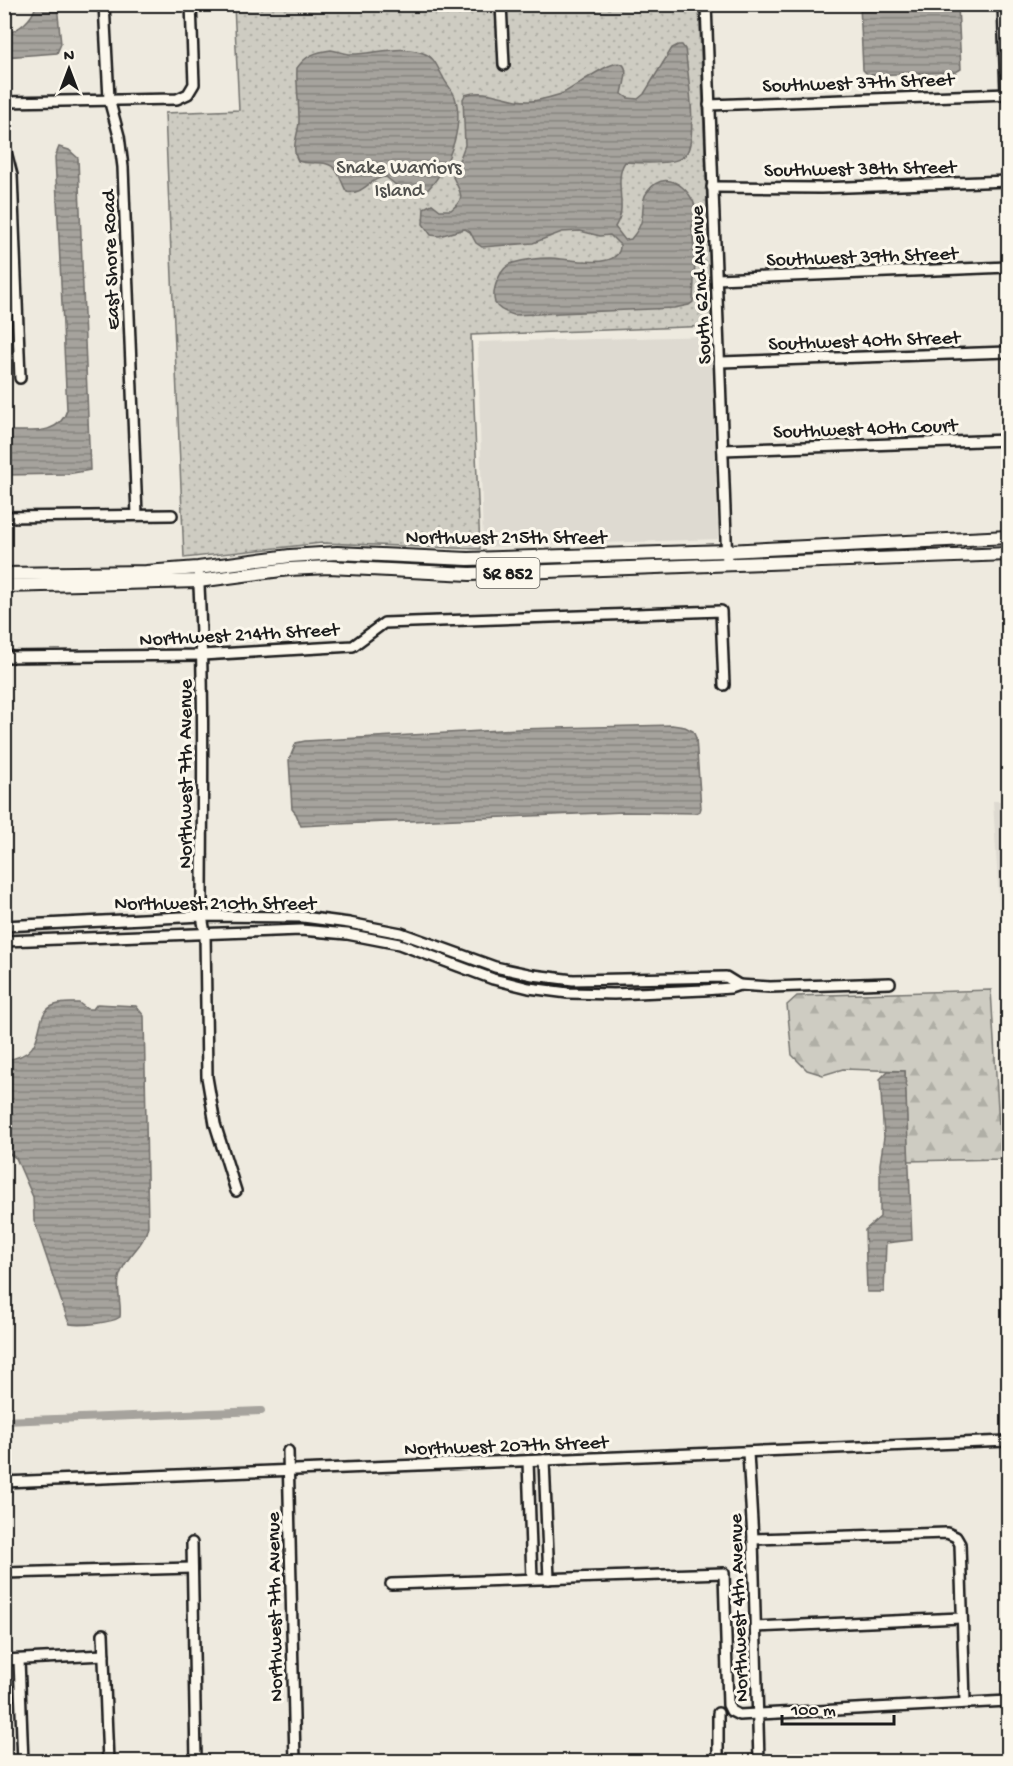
<svg xmlns="http://www.w3.org/2000/svg" width="1013" height="1766" viewBox="0 0 1013 1766" font-family="'Gochi Hand',sans-serif">
	<style>
		.built { fill: #dedad1 }
		.forest { fill: url(#forest-firs); stroke: #75746f; stroke-width: 1.5 }
		.park { fill: url(#park-dots); stroke: #75746f; stroke-width: 1.5 }
		.water { fill: url(#water-rules); stroke: #6f6d69; stroke-width: 1.5 }
		.lines { fill: none; stroke-linecap: round; stroke-linejoin: round }
		.canal { stroke: #a6a39d; stroke-width: 8 }
		.minor-casing { stroke: #1c1c1c; stroke-width: 14 }
		.major-casing { stroke: #1c1c1c; stroke-width: 16 }
		.minor { stroke: #fbf7ec; stroke-width: 9 }
		.major { stroke: #fbf7ec; stroke-width: 12 }
		.labels { text-anchor: middle; stroke-width: 6; stroke-linejoin: round; paint-order: stroke }
		.shield { fill: #fbf7ec; stroke: #5f5e5a; stroke-width: 1.5 }
		.shield-label { font-size: 18px; font-weight: bold; fill: #1c1c1c }
		.street-label { font-size: 20px; fill: #1c1c1c; stroke: #fbf7ec }
		.park-label { font-size: 20px; fill: #51514e; stroke: #fbf7ec }
	</style>
	<defs>
		<pattern id="forest-firs" width="22" height="20" patternUnits="userSpaceOnUse" patternTransform="scale(1.5)"><rect width="22" height="20" fill="#ceccc2"/><path d="M5 1l3.5 6h-7zM16 11l3.5 6h-7z" fill="#b0afa6"/></pattern>
		<pattern id="park-dots" width="8" height="8" patternUnits="userSpaceOnUse" patternTransform="scale(1.5)"><rect width="8" height="8" fill="#ceccc2"/><path d="M2 2h.1M6 6h.1" fill="none" stroke="#b0afa6" stroke-width="1.8" stroke-linecap="round"/></pattern>
		<pattern id="water-rules" width="6" height="5" patternUnits="userSpaceOnUse" patternTransform="scale(1.5)"><rect width="6" height="5" fill="#a6a39d"/><path d="M0 2.5h6" fill="none" stroke="#86847f"/></pattern>
	</defs>
	<rect width="100%" height="100%" fill="#eeeadf"/>
	<filter id="ink" filterUnits="userSpaceOnUse"><feTurbulence type="fractalNoise" baseFrequency=".0167" numOctaves="2"/><feDisplacementMap in="SourceGraphic" scale="12" xChannelSelector="R" yChannelSelector="G"/><feConvolveMatrix kernelMatrix="1 2 1 2 8 2 1 2 1" color-interpolation-filters="sRGB"/></filter>
	<g filter="url(#ink)">
		<!-- built -->
		<g class="built">
			<polygon points="711,336 718,539 483,547 478,342"/>
			<polygon points="993,801 1008,801 1008,952 1002,952"/>
		</g>
		<!-- forest -->
		<polygon class="forest" points="991,990 1001,1159 908,1161 905,1071 843,1069 823,1075 807,1070 792,1055 787,1005 797,996"/>
		<!-- park -->
		<polygon class="park" points="234,5 699,5 712,326 471,335 480,549 322,543 184,558 165,113 239,110"/>
		<!-- water -->
		<g class="water">
			<path d="M 36,5 L 57,5 L 61,44 L 57,53 L 5,57 L 5,35 C 19,29 32,21 36,5 Z"/>
			<polygon points="860,5 958,5 961,69 956,72 868,75 863,70"/>
			<path d="M 678,45 L 682,45 L 685,49 L 686,56 C 688,75 699,145 684,156 C 674,165 638,163 625,162 C 616,175 622,195 621,209 C 621,216 618,222 615,227 L 625,240 L 631,239 C 636,233 641,226 642,218 C 644,209 641,199 648,191 C 670,162 701,200 696,219 C 695,221 693,223 692,226 L 695,260 L 693,302 L 689,305 L 674,308 L 514,315 C 507,313 498,310 495,303 C 491,290 500,267 513,263 C 524,260 538,258 550,258 C 565,258 621,272 620,245 L 610,235 L 600,236 L 580,231 L 562,232 L 533,243 L 482,247 L 476,243 L 470,232 L 465,229 L 439,236 L 431,235 L 423,224 L 424,208 L 432,204 L 440,210 L 451,210 C 467,197 460,193 453,177 L 465,145 L 463,99 L 465,95 C 488,87 507,102 529,101 C 539,101 551,97 561,94 C 573,89 612,58 622,64 C 630,69 623,86 622,94 L 628,98 L 638,99 L 644,94 L 672,48 Z"/>
			<path d="M 331,50 C 337,51 343,53 349,54 C 373,55 400,44 423,53 C 435,57 437,67 443,77 C 446,84 452,89 455,97 C 465,128 447,173 423,194 L 403,191 L 386,177 C 370,177 363,196 347,192 C 342,185 341,177 336,170 C 327,158 311,166 298,161 C 290,146 299,135 299,120 C 299,103 296,85 297,68 C 306,55 316,52 331,50 Z"/>
			<path d="M 59,147 L 69,150 L 78,158 L 90,470 L 67,474 L 5,475 L 5,431 C 28,430 59,437 67,410 L 55,157 Z"/>
			<polygon points="672,725 685,727 693,731 696,738 701,808 700,811 696,813 624,812 339,824 301,826 296,814 292,809 289,760 296,743 305,741 518,729"/>
			<path d="M 79,1003 L 87,1009 L 93,1009 L 97,1004 L 136,1006 L 144,1016 L 148,1226 C 144,1246 130,1252 122,1270 C 114,1285 122,1301 120,1317 C 112,1323 80,1326 70,1324 L 67,1318 L 34,1220 L 33,1197 L 16,1158 L 5,1151 L 4,1060 C 54,1055 28,1014 55,1005 C 62,1002 71,1003 79,1003 Z"/>
			<polygon points="888,1071 905,1071 912,1240 886,1243 884,1292 867,1292 865,1230 880,1217 880,1164 884,1137 880,1079"/>
			<polygon points="1008,1753 1008,1762 814,1761 999,1755"/>
		</g>
		<g class="lines">
			<!-- canal -->
			<polyline class="canal" points="4,1421 261,1411"/>
			<!-- minor casing -->
			<g class="minor-casing">
				<g id="minor">
					<polyline points="104,4 109,99 119,136 123,167 137,515"/>
					<polyline points="501,4 504,65"/>
					<polyline points="706,4 727,564"/>
					<polyline points="1003,4 1006,94"/>
					<polyline points="4,102 177,99 188,94 194,84 191,4"/>
					<polyline points="709,105 1008,94"/>
					<polyline points="4,144 12,175 20,378"/>
					<polyline points="712,187 821,188 1008,181"/>
					<polyline points="717,279 1008,267"/>
					<polyline points="721,362 1008,352"/>
					<polyline points="723,450 1008,440"/>
					<polyline points="4,517 172,515"/>
					<path d="M 198,568 C 205,684 202,800 202,916 L 205,933 L 207,1077 L 215,1124 L 236,1191"/>
					<polyline points="4,657 202,655 353,646 384,623 721,611 724,685"/>
					<polyline points="4,926 202,916 303,917 349,923 401,933 495,967 533,975 573,980 726,977 739,985"/>
					<polyline points="4,941 301,930 347,934 399,944 493,979 529,988 568,993 614,994 704,990 730,988 739,985 770,987 890,983"/>
					<polyline points="288,1451 295,1762"/>
					<polyline points="748,1453 753,1539 759,1762"/>
					<polyline points="544,1460 549,1579"/>
					<polyline points="528,1461 532,1579"/>
					<polyline points="4,1482 1008,1441"/>
					<polyline points="753,1539 947,1533 956,1537 960,1544 965,1702"/>
					<polyline points="192,1543 196,1762"/>
					<polyline points="4,1573 192,1568"/>
					<polyline points="391,1584 724,1573 728,1705 731,1711 739,1715 1008,1701"/>
					<polyline points="755,1627 961,1618"/>
					<polyline points="103,1634 108,1762"/>
					<polyline points="4,1660 104,1655"/>
					<polyline points="19,1660 23,1762"/>
					<polyline points="718,1713 718,1762"/>
				</g>
			</g>
			<!-- major casing -->
			<g class="major-casing">
				<g id="major">
					<polyline points="4,574 146,572 198,568 290,556 337,553 468,559 727,551 1008,537"/>
					<polyline points="4,586 198,581 289,569 329,567 470,574 1008,554"/>
				</g>
			</g>
			<!-- minor -->
			<use href="#minor" class="minor"/>
			<!-- major -->
			<use href="#major" class="major"/>
		</g>
	</g>
	<g class="labels">
		<!-- shield labels -->
		<rect class="shield" x="476.5" y="558" width="63" height="30" rx="4.5"/>
		<g class="shield-label">
			<text x="508" y="579">SR 852</text>
		</g>
		<!-- street labels -->
		<g class="street-label">
			<text transform="translate(858 81) rotate(-2)" y="7">Southwest 37th Street</text>
			<text transform="translate(860 167) rotate(-1)" y="7">Southwest 38th Street</text>
			<text transform="translate(862 255) rotate(-2)" y="7">Southwest 39th Street</text>
			<text transform="translate(109 260) rotate(-92)" y="7">East Shore Road</text>
			<text transform="translate(699 285) rotate(-93)" y="7">South 62nd Avenue</text>
			<text transform="translate(864 339) rotate(-2)" y="7">Southwest 40th Street</text>
			<text transform="translate(865 427) rotate(-2)" y="7">Southwest 40th Court</text>
			<text x="506" y="543">Northwest 215th Street</text>
			<text transform="translate(239 633) rotate(-3)" y="7">Northwest 214th Street</text>
			<text transform="translate(184 774) rotate(-90)" y="7">Northwest 7th Avenue</text>
			<text x="215" y="909">Northwest 210th Street</text>
			<text transform="translate(506 1444) rotate(-2)" y="7">Northwest 207th Street</text>
			<text transform="translate(273 1607) rotate(-91)" y="7">Northwest 7th Avenue</text>
			<text transform="translate(737 1608) rotate(-92)" y="7">Northwest 4th Avenue</text>
		</g>
		<!-- park labels -->
		<g class="park-label">
			<text x="399" y="173">Snake Warriors<tspan x="399" dy="23">Island</tspan></text>
		</g>
	</g>
	<!-- margin -->
	<rect width="1013" height="1766" fill="none" stroke="#fbf7ec" stroke-width="24"/>
	<rect x="12" y="12" width="989" height="1742" fill="none" stroke="#1c1c1c" stroke-width="2" filter="url(#ink)"/>
	<!-- north arrow -->
	<g transform="translate(69 69)" stroke="#fbf7ec" stroke-width="4.5" paint-order="stroke">
	<path d="M0-4.5L10 22L0 15L-10 22Z" fill="#1c1c1c"/>
	<text y="-9" font-size="16" font-weight="bold" text-anchor="middle" fill="#1c1c1c">N</text>
	</g>
	<!-- scale -->
	<path d="M782 1715v9h112v-9" fill="none" stroke="#1c1c1c" stroke-width="3"/>
	<text x="791" y="1715" font-size="18" fill="#1c1c1c" stroke="#fbf7ec" stroke-width="4.5" paint-order="stroke">100 m</text>
</svg>
